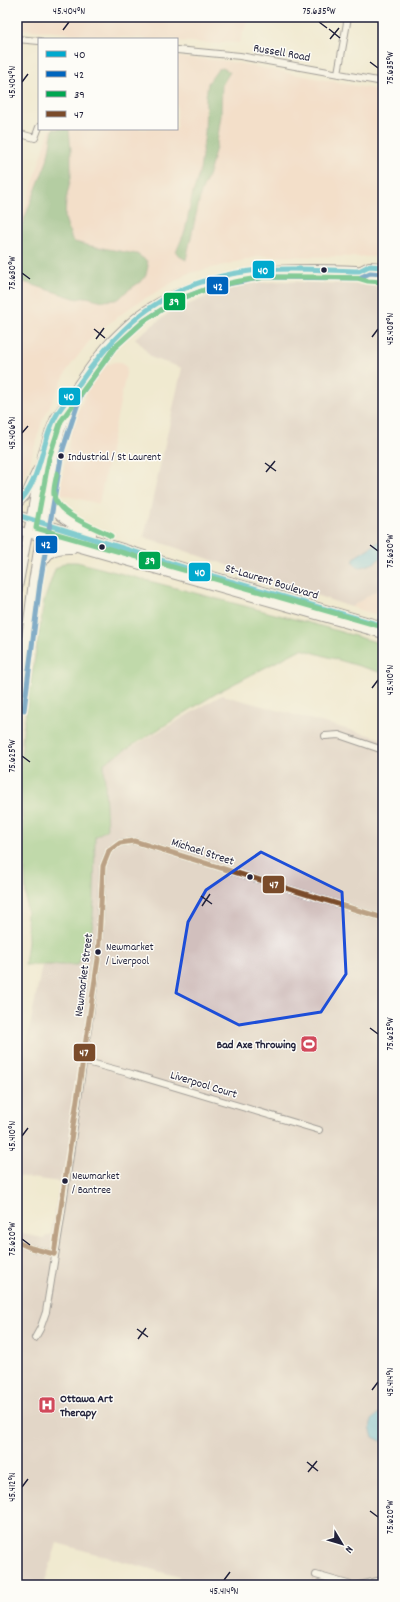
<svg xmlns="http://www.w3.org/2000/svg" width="400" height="1602" viewBox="0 0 400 1602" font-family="Dekko,sans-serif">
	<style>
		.built { fill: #f5d2c2 }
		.industrial { fill: #d1bfbd }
		.green { fill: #85c57c; stroke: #54745c }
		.forest { fill: #6caa6c; stroke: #476654 }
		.water { fill: #63bee1; stroke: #42708e }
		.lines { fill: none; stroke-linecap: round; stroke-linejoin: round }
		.minor-casing { stroke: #414051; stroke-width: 8 }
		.major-casing { stroke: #414051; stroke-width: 10 }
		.minor { stroke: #fff; stroke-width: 6 }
		.major { stroke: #fff; stroke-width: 8 }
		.bus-1-casing { stroke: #fdfcf7; stroke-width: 8 }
		.bus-2-casing { stroke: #fdfcf7; stroke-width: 8 }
		.bus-3-casing { stroke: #fdfcf7; stroke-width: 8 }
		.bus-4-casing { stroke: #fdfcf7; stroke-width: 8 }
		.bus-1 { stroke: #00a9ce; stroke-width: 5 }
		.bus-2 { stroke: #0065bd; stroke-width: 5 }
		.bus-3 { stroke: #00a651; stroke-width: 5 }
		.bus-4 { stroke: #7a4b2a; stroke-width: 5 }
		.marked { fill: none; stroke: #1d4ed8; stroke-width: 3; stroke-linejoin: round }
		.ticks { fill: none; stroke: #22223b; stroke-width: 1.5 }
		.bus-dot { fill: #22223b; stroke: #fdfcf7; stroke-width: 1.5 }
		.labels { text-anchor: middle; stroke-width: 3; stroke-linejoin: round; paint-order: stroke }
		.bus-label { font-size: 11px; fill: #22223b; stroke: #fdfcf7; text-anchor: start }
		.street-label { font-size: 12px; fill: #22223b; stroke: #fdfcf7 }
		.poi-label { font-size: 12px; font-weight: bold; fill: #22223b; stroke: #fdfcf7; text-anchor: end }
		.line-badge { stroke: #fdfcf7; stroke-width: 1.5 }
		.badge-label { font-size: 11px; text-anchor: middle; font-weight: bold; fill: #fff }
		.neatline { fill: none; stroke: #22223b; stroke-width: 1.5 }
		.ticks-label { font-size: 10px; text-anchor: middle; fill: #22223b }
	</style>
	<rect width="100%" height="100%" fill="#fdfcf7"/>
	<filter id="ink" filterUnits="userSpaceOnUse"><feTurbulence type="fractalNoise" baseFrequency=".025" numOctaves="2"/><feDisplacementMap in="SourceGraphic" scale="8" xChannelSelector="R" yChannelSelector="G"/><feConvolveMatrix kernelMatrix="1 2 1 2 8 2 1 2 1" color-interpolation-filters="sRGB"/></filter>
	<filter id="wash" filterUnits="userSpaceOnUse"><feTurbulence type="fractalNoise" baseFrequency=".012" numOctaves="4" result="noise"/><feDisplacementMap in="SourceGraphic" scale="16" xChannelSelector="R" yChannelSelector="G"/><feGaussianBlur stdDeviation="0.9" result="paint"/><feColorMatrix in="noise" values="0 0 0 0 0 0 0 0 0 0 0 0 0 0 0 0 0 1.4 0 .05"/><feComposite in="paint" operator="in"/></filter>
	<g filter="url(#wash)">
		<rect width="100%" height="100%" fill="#f0ead0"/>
		<!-- built -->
		<g class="built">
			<polygon points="18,17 249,17 239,43 222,42 220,44 177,41 177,39 148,39 17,29"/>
			<polygon points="177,57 221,60 383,91 383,257 261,256 187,274 132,306 94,335 68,369 42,422 22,489 17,496 17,233 50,129 177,129"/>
			<polygon points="114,362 120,362 127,368 99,504 59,494 73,421 88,390 101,371 106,366"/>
			<polygon points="383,586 383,617 351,607"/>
		</g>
		<!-- industrial -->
		<g class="industrial">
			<polygon points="282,281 383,286 383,586 351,607 144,537 182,368 152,358 135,338 169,313 234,285"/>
			<polygon points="222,695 383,739 383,1585 177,1585 179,1577 57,1543 44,1585 17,1585 17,1233 43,1238 51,1234 60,1182 17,1176 17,1090 42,965 78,965 92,930 94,900 95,837 107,829 104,763"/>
		</g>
		<!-- green -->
		<polygon class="green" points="66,562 77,562 317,625 383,644 383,673 301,649 222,690 104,763 107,829 95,837 94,900 92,930 78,965 25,965 28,941 20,772 23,730 44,601 55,569"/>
		<!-- forest -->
		<g class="forest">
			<polygon points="223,68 230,72 222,85 221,116 217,143 210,171 201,193 186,260 179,256 176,252 185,231 192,196 200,170 205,132 206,96 208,83 218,69"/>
			<polygon points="53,129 69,129 71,150 71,178 66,200 65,218 72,239 75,242 91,246 137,254 147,261 148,266 146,275 143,280 127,291 120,298 116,300 103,301 86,297 77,299 17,280 17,237 47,161"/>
		</g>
		<!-- water -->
		<g class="water">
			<polygon points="383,539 383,556 374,563 359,568 355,565 353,562 355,557"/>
			<path d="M 383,1413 L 383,1442 L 373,1437 C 368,1426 370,1416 383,1413 Z"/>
		</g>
	</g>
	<g filter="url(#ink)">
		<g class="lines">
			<!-- minor casing -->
			<g class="minor-casing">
				<g id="minor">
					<polyline points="17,39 39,41"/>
					<polyline points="177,50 240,56 383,82"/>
					<polyline points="338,73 348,17"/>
					<polyline points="17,133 35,138 39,127"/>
					<polyline points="325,736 339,735 383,750"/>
					<polyline points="83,1061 132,1074 319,1130"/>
					<polyline points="17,1242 31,1248 54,1254"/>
					<polyline points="35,1338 40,1329 46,1312 60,1225 98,959 103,866 109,851 120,843 134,841 383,918"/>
					<polyline points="316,1575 351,1585"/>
					<polyline points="359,1585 383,1580"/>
				</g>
			</g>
			<!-- major casing -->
			<g class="major-casing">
				<g id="major">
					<polyline points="359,271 369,266 383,267"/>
					<path d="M 47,498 C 57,518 72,525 92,534"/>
					<polyline points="17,504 25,496 37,470"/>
					<polyline points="17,515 189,569 383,626"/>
					<polyline points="17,530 383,634"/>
					<path d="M 37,574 C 47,555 49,548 72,549"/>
					<path d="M 17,593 L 42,456 L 49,433 L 55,418 C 73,393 89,365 110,342 C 123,329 136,316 151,307 C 215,267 284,267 356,270 C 361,271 364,273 368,274 C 373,275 378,275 383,275"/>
					<polyline points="17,709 33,582 50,475 60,431 73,398"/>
				</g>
			</g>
			<!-- minor -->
			<use href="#minor" class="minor"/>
			<!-- major -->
			<use href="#major" class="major"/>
			<!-- bus-1 casing -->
			<g class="bus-1-casing">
				<g id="bus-1">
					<path d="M 17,504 C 42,481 40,444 56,416 C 62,405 71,395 79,384 C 123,320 170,281 250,271 C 286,267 323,270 359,271 L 369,266 L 383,267"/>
					<polyline points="17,515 189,569 383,626"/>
				</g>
			</g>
			<!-- bus-2 casing -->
			<g class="bus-2-casing">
				<polyline id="bus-2" points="24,710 40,583 62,452 81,394 114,348 144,321 175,301 212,287 265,277 359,278 370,273 383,274"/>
			</g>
			<!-- bus-3 casing -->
			<g class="bus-3-casing">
				<g id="bus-3">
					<polyline points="383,282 368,281 358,278 315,277 265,277 240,281 212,287 175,301 144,321 114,348 61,421 49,458 36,528 383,627"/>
					<path d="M 57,473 C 56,480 53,488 54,495 C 56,514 96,528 111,536"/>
				</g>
			</g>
			<!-- bus-4 casing -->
			<g class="bus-4-casing">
				<g id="bus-4">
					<polyline points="109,851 120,843 134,841 383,918"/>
					<polyline points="17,1242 31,1248 54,1254"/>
					<polyline points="54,1254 98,959 103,866 109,851"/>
				</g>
			</g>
			<!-- bus-1 -->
			<use href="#bus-1" class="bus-1"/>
			<!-- bus-2 -->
			<use href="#bus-2" class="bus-2"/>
			<!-- bus-3 -->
			<use href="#bus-3" class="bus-3"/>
			<!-- bus-4 -->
			<use href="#bus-4" class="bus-4"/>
		</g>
	</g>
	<!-- marked area -->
	<path d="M0 0H400V1602H0ZM 261,852 L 342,892 L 346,974 L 321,1012 L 239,1025 L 176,993 L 188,922 L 206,890 Z" fill="#f0ead0" fill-opacity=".55" fill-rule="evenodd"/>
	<path class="marked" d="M 261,852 L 342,892 L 346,974 L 321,1012 L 239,1025 L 176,993 L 188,922 L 206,890 Z"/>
	<!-- ticks -->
	<path class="ticks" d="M 319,22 L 327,28M 329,29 L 340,38M 63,30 L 69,22M 330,39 L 339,28M 370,62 L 378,68M 22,82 L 28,74M 22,273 L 30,279M 94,329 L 105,338M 372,337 L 378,329M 96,339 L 104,328M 22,433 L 28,426M 265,463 L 276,471M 266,472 L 275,461M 370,545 L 378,551M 372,688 L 378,680M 22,756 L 30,762M 201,896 L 212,904M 202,906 L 210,894M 370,1028 L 378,1034M 22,1136 L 28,1128M 22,1239 L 30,1245M 137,1329 L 148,1337M 138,1339 L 146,1328M 372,1390 L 378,1382M 307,1462 L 318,1471M 308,1472 L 317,1461M 22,1487 L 28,1479M 370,1511 L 378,1517M 224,1580 L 230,1572"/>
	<!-- icons -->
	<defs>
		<g id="stadium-square" transform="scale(0.9)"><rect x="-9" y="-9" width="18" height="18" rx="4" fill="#d1495b" stroke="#fdfcf7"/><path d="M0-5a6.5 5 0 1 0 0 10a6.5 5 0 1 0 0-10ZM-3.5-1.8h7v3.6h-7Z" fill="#fff"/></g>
		<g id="hospital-square" transform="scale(0.9)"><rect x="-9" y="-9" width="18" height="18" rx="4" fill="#d1495b" stroke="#fdfcf7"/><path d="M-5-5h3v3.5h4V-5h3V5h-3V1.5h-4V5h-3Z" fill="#fff"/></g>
	</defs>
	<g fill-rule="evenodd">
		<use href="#stadium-square" x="309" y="1044"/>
		<use href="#hospital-square" x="47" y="1405"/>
	</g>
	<!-- markers -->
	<g class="bus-dot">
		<circle cx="324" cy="270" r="3.5"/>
		<circle cx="61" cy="456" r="3.5"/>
		<circle cx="102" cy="547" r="3.5"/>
		<circle cx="250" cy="877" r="3.5"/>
		<circle cx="98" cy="952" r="3.5"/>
		<circle cx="65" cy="1181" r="3.5"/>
	</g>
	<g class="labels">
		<!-- bus labels -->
		<g class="bus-label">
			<text x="68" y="460">Industrial / St Laurent</text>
			<text x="106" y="950">Newmarket<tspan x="106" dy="14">/ Liverpool</tspan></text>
			<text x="72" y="1179">Newmarket<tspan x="72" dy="14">/ Bantree</tspan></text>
		</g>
		<!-- street labels -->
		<g class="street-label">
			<text transform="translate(282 52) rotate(10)" y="4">Russell Road</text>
			<text transform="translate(272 581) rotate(17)" y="4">St-Laurent Boulevard</text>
			<text transform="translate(203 851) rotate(18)" y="4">Michael Street</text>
			<text transform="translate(83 975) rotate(-83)" y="4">Newmarket Street</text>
			<text transform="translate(204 1084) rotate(17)" y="4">Liverpool Court</text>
		</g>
		<!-- poi labels -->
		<g class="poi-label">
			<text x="296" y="1048">Bad Axe Throwing</text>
			<text x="60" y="1402" text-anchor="start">Ottawa Art<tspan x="60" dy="14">Therapy</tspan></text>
		</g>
	</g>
	<g class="line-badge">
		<rect x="252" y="260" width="23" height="19" rx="4" fill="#00a9ce"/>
		<rect x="206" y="276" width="23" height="19" rx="4" fill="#0065bd"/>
		<rect x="163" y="292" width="23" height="19" rx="4" fill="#00a651"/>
		<rect x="58" y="387" width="23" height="19" rx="4" fill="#00a9ce"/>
		<rect x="35" y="535" width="23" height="19" rx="4" fill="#0065bd"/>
		<rect x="138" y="551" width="23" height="19" rx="4" fill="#00a651"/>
		<rect x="188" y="562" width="23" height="20" rx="4" fill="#00a9ce"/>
		<rect x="262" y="875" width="23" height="19" rx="4" fill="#7a4b2a"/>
		<rect x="73" y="1043" width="23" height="19" rx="4" fill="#7a4b2a"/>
	</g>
	<g class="badge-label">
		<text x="263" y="274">40</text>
		<text x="218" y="290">42</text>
		<text x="174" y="305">39</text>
		<text x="69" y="400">40</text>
		<text x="46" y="548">42</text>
		<text x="150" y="564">39</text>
		<text x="200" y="576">40</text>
		<text x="274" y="888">47</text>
		<text x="84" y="1056">47</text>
	</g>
	<!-- margin -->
	<rect width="400" height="1602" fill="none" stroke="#fdfcf7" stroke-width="44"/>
	<!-- legend -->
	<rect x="38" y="38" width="140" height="92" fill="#fdfcf7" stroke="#a5a5ac"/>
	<rect x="46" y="51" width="20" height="6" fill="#00a9ce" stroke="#a5a5ac"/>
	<text x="74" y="58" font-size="12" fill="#22223b">40</text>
	<rect x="46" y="71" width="20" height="6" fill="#0065bd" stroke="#a5a5ac"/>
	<text x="74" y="78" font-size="12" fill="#22223b">42</text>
	<rect x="46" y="91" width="20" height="6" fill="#00a651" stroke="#a5a5ac"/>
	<text x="74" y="98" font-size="12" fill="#22223b">39</text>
	<rect x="46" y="111" width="20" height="6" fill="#7a4b2a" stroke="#a5a5ac"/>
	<text x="74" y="118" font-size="12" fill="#22223b">47</text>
	<!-- north arrow -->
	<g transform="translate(342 1544) rotate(128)" stroke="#fdfcf7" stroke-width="3" paint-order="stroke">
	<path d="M0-3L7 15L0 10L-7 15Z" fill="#22223b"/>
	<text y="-6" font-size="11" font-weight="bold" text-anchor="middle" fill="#22223b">N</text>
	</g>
	<rect x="22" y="22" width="356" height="1558" class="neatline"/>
	<g class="ticks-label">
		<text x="69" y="14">45.404°N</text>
		<text x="319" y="14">75.635°W</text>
		<text transform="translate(389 68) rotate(-90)" y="4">75.635°W</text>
		<text transform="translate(11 82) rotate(-90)" y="4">45.404°N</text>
		<text transform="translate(11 273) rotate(-90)" y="4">75.630°W</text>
		<text transform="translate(389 329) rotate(-90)" y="4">45.408°N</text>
		<text transform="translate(11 433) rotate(-90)" y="4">45.406°N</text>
		<text transform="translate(389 551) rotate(-90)" y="4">75.630°W</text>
		<text transform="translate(389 680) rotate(-90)" y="4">45.410°N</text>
		<text transform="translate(11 756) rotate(-90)" y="4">75.625°W</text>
		<text transform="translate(389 1034) rotate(-90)" y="4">75.625°W</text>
		<text transform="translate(11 1136) rotate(-90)" y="4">45.410°N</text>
		<text transform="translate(11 1239) rotate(-90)" y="4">75.620°W</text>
		<text transform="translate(389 1382) rotate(-90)" y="4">45.414°N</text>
		<text transform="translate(11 1487) rotate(-90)" y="4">45.412°N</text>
		<text transform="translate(389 1517) rotate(-90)" y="4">75.620°W</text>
		<text x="224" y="1594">45.414°N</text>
	</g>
</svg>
